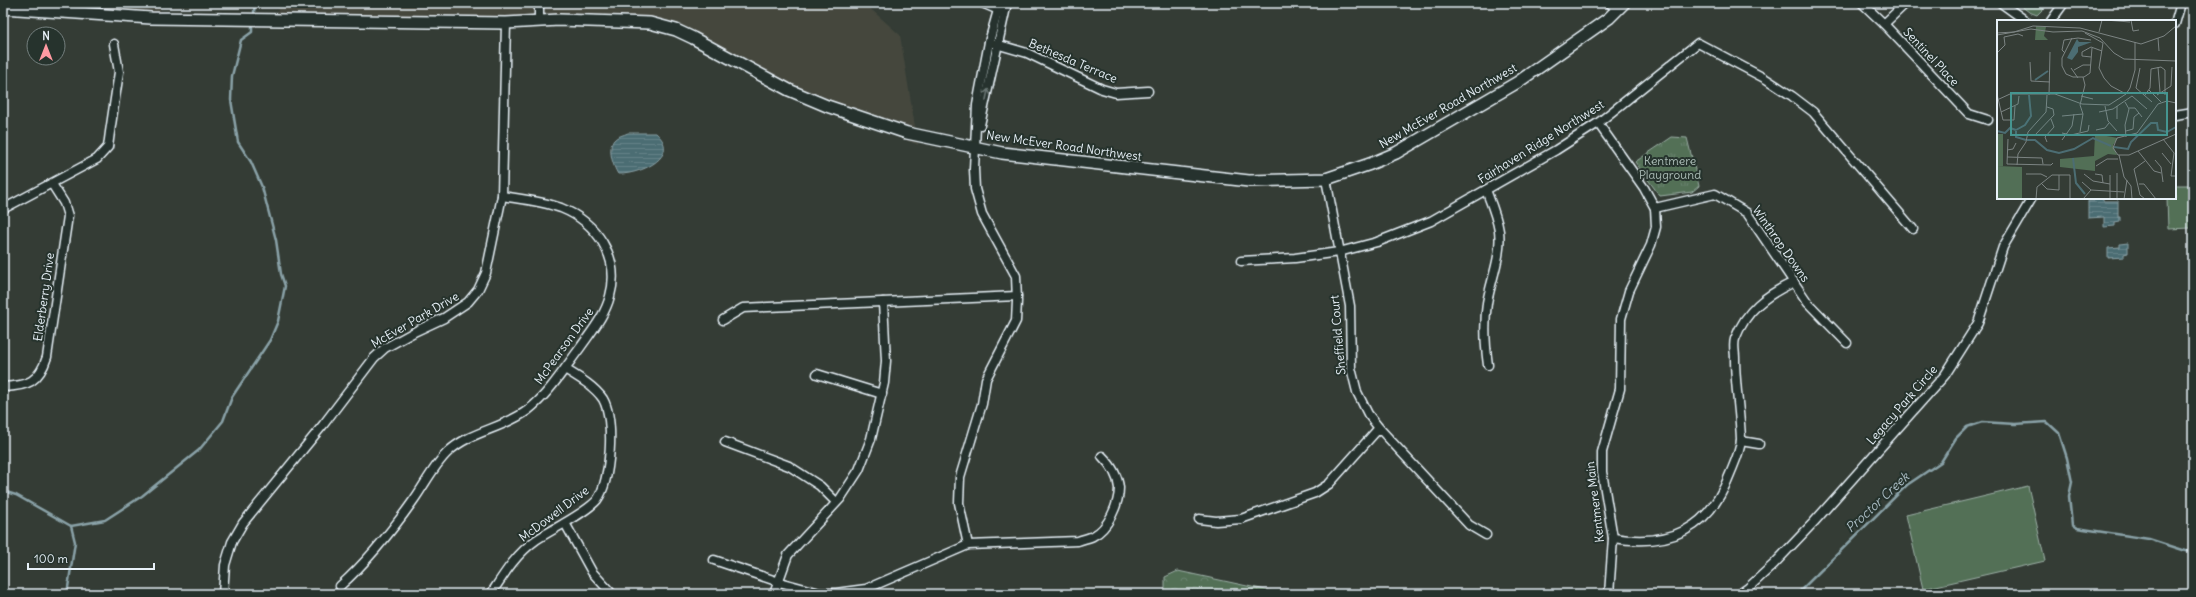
<svg xmlns="http://www.w3.org/2000/svg" width="2196" height="597" viewBox="0 0 2196 597" font-family="Delius,sans-serif">
	<style>
		.built { fill: #44473e }
		.grass { fill: #526f56; stroke: #9db0a7 }
		.forest { fill: url(#forest-crowns); stroke: #9db0a7 }
		.park { fill: url(#park-tufts); stroke: #9db0a7 }
		.water { fill: url(#water-rules); stroke: #8aa2a8 }
		.lines { fill: none; stroke-linecap: round; stroke-linejoin: round }
		.stream { stroke: #8aa2a8; stroke-width: 2.5 }
		.street-casing { stroke: #e8f1f8; stroke-width: 11 }
		.secondary-casing { stroke: #e8f1f8; stroke-width: 14 }
		.street { stroke: #26332d; stroke-width: 8 }
		.secondary { stroke: #26332d; stroke-width: 11 }
		.oneway { stroke: #6a7674 }
		.labels { text-anchor: middle; stroke-width: 4; stroke-linejoin: round; paint-order: stroke }
		.street-label { font-size: 12px; fill: #e8f1f8; stroke: #26332d }
		.park-label { font-size: 12px; fill: #acbdb7; stroke: #26332d }
		.water-label { font-size: 13px; font-style: italic; fill: #aabcc3; stroke: #26332d }
		.inset-river { fill: none; stroke: #4c6d73; stroke-width: 2 }
		.inset-road { fill: none; stroke: #7c8483; stroke-width: 1 }
		.view { fill: #459590; fill-opacity: 0.15; stroke: #459590; stroke-width: 2 }
		.inset-edge { fill: none; stroke: #e8f1f8; stroke-width: 2 }
	</style>
	<defs>
		<pattern id="forest-crowns" width="20" height="18" patternUnits="userSpaceOnUse"><rect width="20" height="18" fill="#526f56"/><path d="M2 6a3 3 0 1 1 6 0M12 15a3 3 0 1 1 6 0" fill="none" stroke="#6b846f"/></pattern>
		<pattern id="park-tufts" width="24" height="20" patternUnits="userSpaceOnUse"><rect width="24" height="20" fill="#526f56"/><path d="M3 7l-1-3M5 7V3M7 7l1-3M15 17l-1-3M17 17v-4M19 17l1-3" fill="none" stroke="#6b846f"/></pattern>
		<pattern id="water-rules" width="6" height="5" patternUnits="userSpaceOnUse"><rect width="6" height="5" fill="#4c6d73"/><path d="M0 2.5h6" fill="none" stroke="#668288"/></pattern>
	</defs>
	<rect width="100%" height="100%" fill="#343c35"/>
	<filter id="ink" filterUnits="userSpaceOnUse"><feTurbulence type="fractalNoise" baseFrequency=".025" numOctaves="2"/><feDisplacementMap in="SourceGraphic" scale="8" xChannelSelector="R" yChannelSelector="G"/><feConvolveMatrix kernelMatrix="1 2 1 2 8 2 1 2 1" color-interpolation-filters="sRGB"/></filter>
	<g filter="url(#ink)">
		<!-- built -->
		<g class="built">
			<polygon points="3,3 160,3 160,14"/>
			<polygon points="279,3 864,3 900,35 918,145 824,107 670,31 626,20 277,17"/>
		</g>
		<!-- grass -->
		<g class="grass">
			<polygon points="2175,185 2189,185 2191,228 2168,229 2167,198 2175,198"/>
			<polygon points="2028,486 2045,561 1923,589 1906,515"/>
		</g>
		<!-- forest -->
		<polygon class="forest" points="1178,571 1284,594 1165,594 1165,577"/>
		<!-- park -->
		<g class="park">
			<polygon points="2017,3 2049,3 2037,15 2029,12"/>
			<polygon points="1672,137 1687,138 1699,186 1692,192 1660,196 1635,162"/>
		</g>
		<!-- water -->
		<g class="water">
			<path d="M 628,133 L 656,133 C 683,157 638,175 618,174 C 613,166 607,148 614,140 C 617,136 624,135 628,133 Z"/>
			<polygon points="2094,198 2103,198 2103,201 2118,201 2118,217 2120,217 2120,222 2115,223 2115,226 2104,227 2104,217 2088,218 2088,201 2094,201"/>
			<polygon points="2128,243 2128,253 2124,254 2124,257 2108,258 2108,248 2120,247 2120,244"/>
		</g>
		<g class="lines">
			<!-- stream -->
			<g class="stream">
				<polyline points="254,12 255,3"/>
				<polyline points="3,491 16,495 71,526"/>
				<polyline points="71,526 105,520 142,496 199,450 223,421 232,397 270,340 278,321 285,286 281,274 276,240 262,187 251,162 238,142 231,100 232,76 241,40 252,32 252,27"/>
				<polyline points="67,594 75,542 71,526"/>
				<polyline points="1797,594 1907,485 1941,462 1956,438 1967,427 1982,422 2015,424 2047,422 2059,433 2067,458 2072,482 2069,496 2072,525 2077,528 2149,539 2186,551 2193,552"/>
			</g>
			<!-- street casing -->
			<g class="street-casing">
				<g id="street">
					<polyline points="982,3 1001,11"/>
					<polyline points="1609,3 1618,9"/>
					<polyline points="1862,3 1884,24 1969,114 1988,120"/>
					<polyline points="2001,3 2026,21"/>
					<polyline points="2051,21 2064,3"/>
					<polyline points="539,22 539,3"/>
					<polyline points="1884,24 1906,3"/>
					<polyline points="2175,24 2181,3"/>
					<polyline points="989,42 1027,53 1102,89 1116,93 1148,91"/>
					<polyline points="2175,115 2193,112"/>
					<polyline points="1598,123 1644,188 1655,208 1656,227 1651,245 1629,291 1621,319 1620,389 1602,452 1602,472 1613,538 1609,594"/>
					<polyline points="980,125 1007,3"/>
					<polyline points="1326,179 1350,306 1351,368 1357,392 1368,414 1379,428 1469,525 1486,535"/>
					<path d="M 1486,190 C 1491,203 1497,217 1499,231 C 1502,256 1491,279 1487,303 C 1484,324 1485,344 1488,365"/>
					<polyline points="1655,208 1715,194 1747,213 1808,303 1847,343"/>
					<polyline points="3,209 97,159 108,147 110,132 119,72 114,44"/>
					<polyline points="1241,261 1295,258 1339,252 1377,242 1431,221 1556,150 1598,123 1698,43 1766,79 1792,96 1813,112 1913,229"/>
					<polyline points="723,320 743,308 1017,296"/>
					<polyline points="817,374 882,394"/>
					<path d="M 3,387 C 28,386 39,382 47,357 L 68,216 L 64,203 L 52,184"/>
					<polyline points="1741,441 1759,444"/>
					<polyline points="725,442 789,466 820,486 836,502"/>
					<polyline points="1199,519 1216,521 1241,519 1315,493 1329,484 1379,428"/>
					<polyline points="565,523 592,572 612,594"/>
					<path d="M 1613,538 C 1670,547 1709,530 1730,474 C 1734,464 1741,450 1741,439 C 1740,412 1735,385 1735,358 C 1735,352 1733,345 1735,339 C 1746,310 1766,295 1794,282"/>
					<polyline points="968,545 959,503 960,477 982,404 986,379 1016,321 1017,301 1016,276 982,214 975,189 974,169 977,105 989,42 1000,3"/>
					<path d="M 714,560 L 779,582 L 820,593 L 836,593 L 866,589 L 968,545 L 1078,541 C 1083,539 1089,538 1093,536 C 1108,529 1119,504 1119,488 C 1118,476 1110,464 1102,456"/>
					<path d="M 340,586 C 368,561 391,532 413,501 C 424,486 434,465 448,452 C 470,431 503,429 528,410 C 549,394 564,369 580,348 C 591,332 605,316 610,296 C 621,257 596,222 561,208 C 542,201 521,199 502,196"/>
					<polyline points="223,594 225,565 232,542 243,523 323,425 374,358 385,348 416,331 444,318 468,302 478,290 486,273 502,196 506,23"/>
					<path d="M 491,594 C 504,574 516,554 536,540 C 551,530 586,513 597,500 C 611,481 615,420 603,399 C 594,386 578,377 565,369"/>
					<polyline points="774,594 788,555 840,499 859,470 871,439 884,383 886,361 883,302"/>
					<polyline points="1739,594 1748,588 1774,564 1814,522 1945,375 1978,323 2003,247 2032,198"/>
				</g>
			</g>
			<!-- secondary casing -->
			<g class="secondary-casing">
				<polyline id="secondary" points="3,8 151,18 506,23 559,20 650,23 676,30 693,38 789,90 827,106 907,133 1002,153 1249,181 1326,179 1370,164 1396,153 1518,82 1609,18 1624,3"/>
			</g>
			<!-- street -->
			<use href="#street" class="street"/>
			<!-- secondary -->
			<use href="#secondary" class="secondary"/>
		</g>
		<!-- one-way arrows -->
		<defs><path id="oneway-shaft" d="M-6 0H5M1.5-3L5.5 0L1.5 3" fill="none" stroke-width="1.6" stroke-linecap="round" stroke-linejoin="round"/></defs>
		<use class="oneway" href="#oneway-shaft" transform="translate(987 95) rotate(-78)"/>
	</g>
	<g class="labels">
		<!-- street labels -->
		<g class="street-label">
			<text transform="translate(1931 57) rotate(47)" y="4">Sentinel Place</text>
			<text transform="translate(1073 61) rotate(23)" y="4">Bethesda Terrace</text>
			<text transform="translate(1448 106) rotate(-30)" y="4">New McEver Road Northwest</text>
			<text transform="translate(1541 142) rotate(-32)" y="4">Fairhaven Ridge Northwest</text>
			<text transform="translate(1064 146) rotate(8)" y="4">New McEver Road Northwest</text>
			<text transform="translate(1781 244) rotate(55)" y="4">Winthrop Downs</text>
			<text transform="translate(44 297) rotate(-82)" y="4">Elderberry Drive</text>
			<text transform="translate(415 320) rotate(-30)" y="4">McEver Park Drive</text>
			<text transform="translate(1338 335) rotate(-95)" y="4">Sheffield Court</text>
			<text transform="translate(564 346) rotate(-54)" y="4">McPearson Drive</text>
			<text transform="translate(1902 405) rotate(-49)" y="4">Legacy Park Circle</text>
			<text transform="translate(1595 502) rotate(-97)" y="4">Kentmere Main</text>
			<text transform="translate(554 514) rotate(-37)" y="4">McDowell Drive</text>
		</g>
		<!-- park labels -->
		<g class="park-label">
			<text x="1670" y="165">Kentmere<tspan x="1670" dy="14">Playground</tspan></text>
		</g>
		<!-- water labels -->
		<g class="water-label">
			<text transform="translate(1877 502) rotate(-43)" y="5">Proctor Creek</text>
		</g>
	</g>
	<!-- overview -->
	<g transform="translate(1997 20)">
		<rect width="179" height="179" fill="#343c35"/>
		<path d="M 39,6 L 49,7 L 47,16 L 51,20 L 38,20 ZM 98,114 L 121,118 L 116,125 L 120,135 L 111,134 L 98,141 L 98,151 L 63,147 L 63,139 L 97,136 ZM 0,146 L 25,147 L 25,179 L 0,179 Z" fill="#526f56"/>
		<path d="M 0,114 L 6,114 L 6,146 L 0,146 Z" fill="#526f56"/>
		<path d="M 80,19 L 82,22 L 95,22 L 81,27 L 81,32 L 75,40 L 70,38 Z" fill="#4c6d73"/>
		<path class="inset-river" d="M 38,60 L 51,51M 19,110 L 28,105 L 34,96 L 32,75M 0,111 L 8,113 L 13,108 L 19,110M 19,111 L 19,117 L 29,120M 30,120 L 38,120 L 50,130 L 62,133 L 77,129 L 96,118 L 114,126M 117,127 L 131,129 L 134,122 L 154,103 L 160,103 L 161,110 L 170,112 L 179,107M 76,138 L 79,163 L 88,174"/>
		<path class="inset-road" d="M 108,0 L 133,2M 134,0 L 136,11 L 142,10M 102,12 L 105,0M 0,13 L 17,12 L 36,6 L 83,8 L 144,24 L 167,16 L 179,6M 88,13 L 106,23 L 102,48 L 107,58 L 114,66 L 129,74M 0,15 L 34,9 L 56,12 L 85,11 L 103,18 L 117,33 L 127,39 L 179,41M 75,18 L 65,38 L 65,46 L 69,54 L 76,57 L 87,57 L 93,53 L 95,28M 161,18 L 162,31M 0,33 L 8,25 L 7,17 L 21,14 L 26,16M 68,33 L 65,30 L 67,20 L 81,18 L 94,20M 94,37 L 85,36 L 85,32 L 94,27 L 105,31M 33,42 L 34,61 L 53,62M 161,47 L 163,72M 74,48 L 81,58M 143,48 L 139,68 L 155,82M 77,50 L 86,45 L 94,45M 152,70 L 164,82M 0,74 L 6,100 L 17,100 L 18,86M 52,75 L 53,32M 148,75 L 153,68 L 154,49 L 164,47 L 168,50 L 168,75M 160,75 L 174,66 L 175,47M 84,76 L 96,79M 0,80 L 13,74 L 58,74 L 85,84 L 112,85 L 129,74 L 133,68 L 138,50 L 138,22M 128,82 L 132,89 L 128,105 L 129,117M 179,83 L 170,81 L 161,84 L 140,113 L 120,118 L 116,128 L 121,135 L 132,135 L 179,114M 108,86 L 111,101 L 120,111M 120,86 L 120,99M 132,88 L 138,88 L 145,97M 4,92 L 21,84 L 22,76M 102,92 L 116,89 L 135,76 L 150,89M 65,96 L 86,94M 99,110 L 108,108 L 112,103M 129,111 L 136,109 L 137,97 L 142,93M 83,112 L 86,94 L 83,85 L 88,65 L 86,57M 65,113 L 74,115 L 91,111 L 92,105M 38,115 L 57,95 L 56,89 L 50,87M 11,119 L 10,144 L 54,145 L 56,143M 166,119 L 177,133 L 174,156 L 179,156M 65,120 L 75,106 L 77,94M 50,122 L 48,117 L 57,107 L 54,99M 10,130 L 16,129 L 19,123M 141,131 L 157,151 L 164,153M 165,133 L 174,144M 122,135 L 127,157 L 134,166 L 135,179M 10,137 L 45,138 L 46,144M 158,140 L 164,147 L 166,162M 20,145 L 21,134 L 29,122 L 31,112 L 49,92 L 50,75M 99,146 L 110,139 L 121,139M 29,154 L 44,154 L 50,157M 87,154 L 96,161 L 113,164M 98,154 L 105,155 L 106,163M 113,155 L 113,179M 85,162 L 94,170M 44,163 L 50,169 L 62,170 L 62,155M 142,164 L 147,164 L 159,179M 94,170 L 127,172M 39,179 L 40,167 L 55,155 L 73,155 L 73,179M 86,179 L 94,170M 120,179 L 120,153M 127,179 L 130,160M 148,179 L 143,175 L 137,149 L 148,141"/>
		<path class="view" d="M 14,73 L 170,73 L 170,115 L 14,115 Z"/>
		<rect width="179" height="179" class="inset-edge"/>
	</g>
	<!-- margin -->
	<rect width="2196" height="597" fill="none" stroke="#26332d" stroke-width="16"/>
	<rect x="8" y="8" width="2180" height="581" fill="none" stroke="#e8f1f8" stroke-width="1.5" filter="url(#ink)"/>
	<!-- north arrow -->
	<g transform="translate(46 46)"><circle r="19" fill="#26332d" stroke="#747f7e"/>
	<path d="M0-3L7 15L0 10L-7 15Z" fill="#ff9aa2"/>
	<text y="-6" font-size="11" font-weight="bold" text-anchor="middle" fill="#e8f1f8">N</text>
	</g>
	<!-- scale -->
	<path d="M28 563v6h126v-6" fill="none" stroke="#e8f1f8" stroke-width="2"/>
	<text x="34" y="563" font-size="12" fill="#e8f1f8" stroke="#26332d" stroke-width="3" paint-order="stroke">100 m</text>
</svg>
